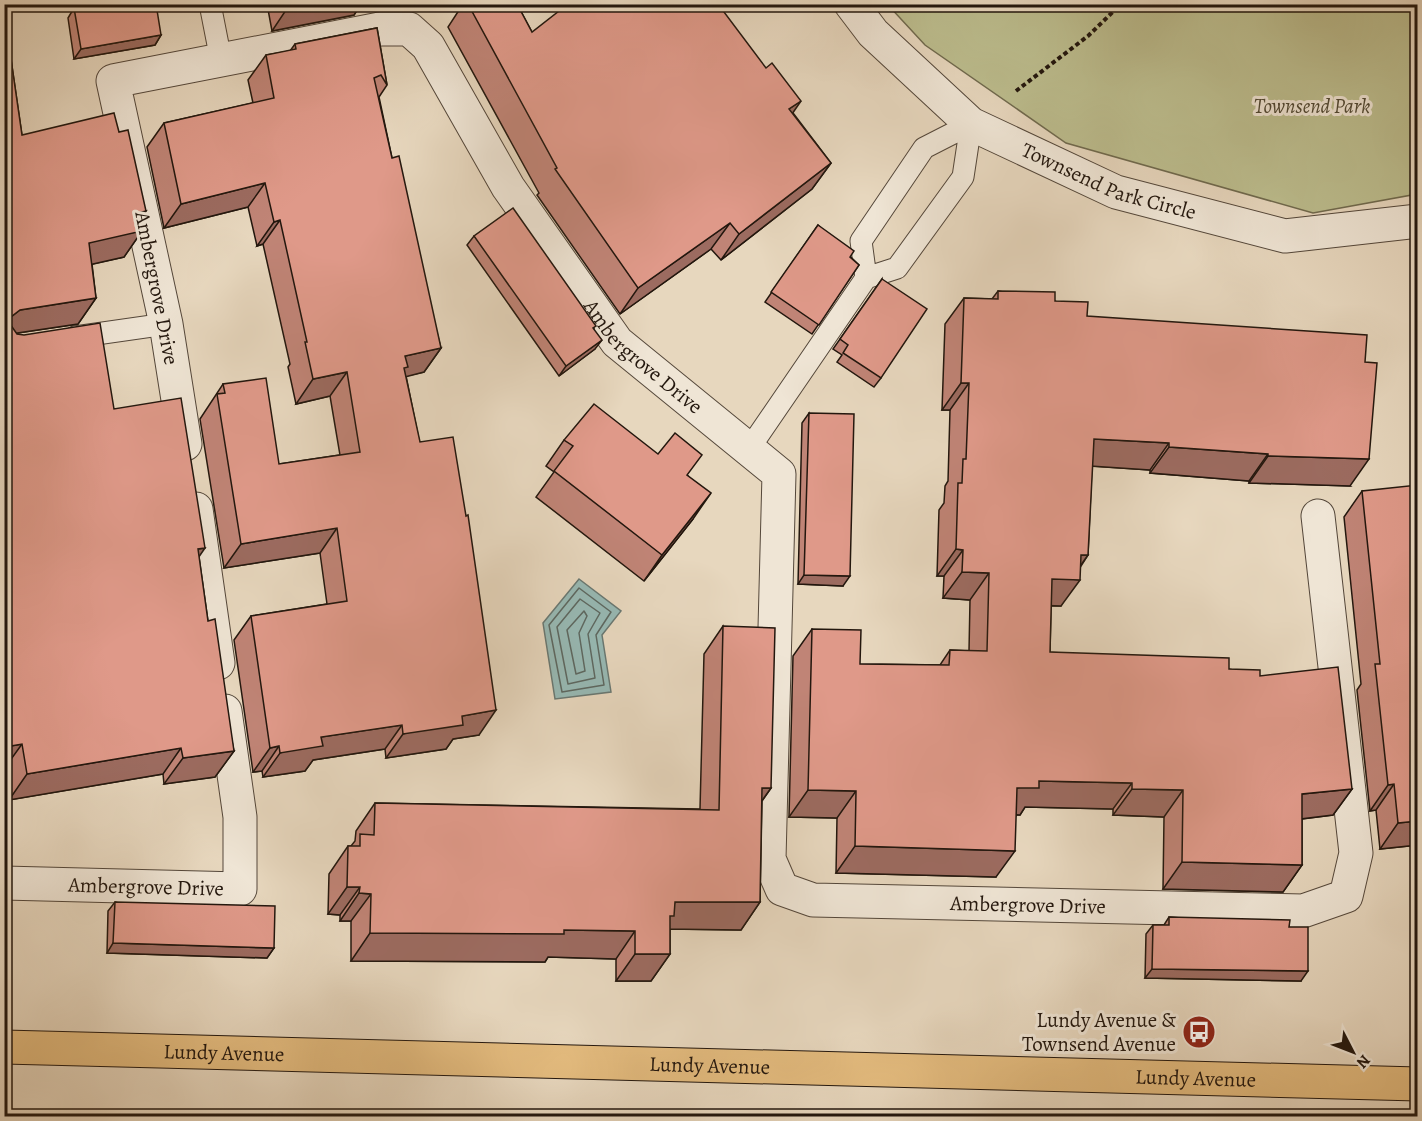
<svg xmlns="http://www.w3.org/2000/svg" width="1422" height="1121" viewBox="0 0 1422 1121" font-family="Alegreya,serif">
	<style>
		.green { fill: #bcbd8e; stroke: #706a4e; stroke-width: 1.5 }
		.water { fill: #97b9b4; stroke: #697872; stroke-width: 1.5 }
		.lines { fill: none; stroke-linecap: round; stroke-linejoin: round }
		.shore { stroke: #5d6861; stroke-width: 1.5 }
		.service-casing { stroke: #54473a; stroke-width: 23 }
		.minor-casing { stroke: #54473a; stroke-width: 35 }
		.primary-casing { stroke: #23170e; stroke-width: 35 }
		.path { stroke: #23170e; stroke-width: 4; stroke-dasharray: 4.5 3; stroke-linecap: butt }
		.service { stroke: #efe5d5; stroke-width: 21 }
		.minor { stroke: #efe5d5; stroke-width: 33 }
		.primary { stroke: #e4bc7f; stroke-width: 33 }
		.wall { fill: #c08476; stroke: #23170e; stroke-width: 1.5 }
		.shaded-wall { fill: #9c6b60; stroke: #23170e; stroke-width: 1.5 }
		.building { fill: #df9989; stroke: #23170e; stroke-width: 1.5 }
		.labels { text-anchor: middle; stroke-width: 6; stroke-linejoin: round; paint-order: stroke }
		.park-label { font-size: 21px; font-style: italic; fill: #514934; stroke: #efe5d5 }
		.street-label { font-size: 21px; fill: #23170e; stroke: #efe5d5 }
		.poi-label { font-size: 21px; fill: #23170e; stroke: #efe5d5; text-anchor: end }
	</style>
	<rect width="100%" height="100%" fill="#e7d7be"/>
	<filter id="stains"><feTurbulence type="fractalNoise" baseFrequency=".00333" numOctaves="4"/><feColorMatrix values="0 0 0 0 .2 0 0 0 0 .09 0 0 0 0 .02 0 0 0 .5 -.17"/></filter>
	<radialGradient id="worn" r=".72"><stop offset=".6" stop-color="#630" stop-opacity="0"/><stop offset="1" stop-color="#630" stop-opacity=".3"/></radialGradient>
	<!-- green -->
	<polygon class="green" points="888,5 1417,5 1417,194 1313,213 1066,143 925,45"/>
	<!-- water -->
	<polygon class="water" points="579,579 621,611 602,635 611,692 555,699 543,623"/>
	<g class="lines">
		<!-- shore -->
		<g class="shore">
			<polygon points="579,588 611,612 596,635 604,685 562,692 549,625"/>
			<polygon points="580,599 600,613 588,634 595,678 568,684 557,627"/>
			<polygon points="584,611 587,616 579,633 585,671 576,674 567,630"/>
		</g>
		<!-- service casing -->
		<g class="service-casing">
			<g id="service">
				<polyline points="210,4 221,60"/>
				<polyline points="75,337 166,324"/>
				<polyline points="749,449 866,278 897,268 963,177 971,124 924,148 861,241 866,278"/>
			</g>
		</g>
		<!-- minor casing -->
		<g class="minor-casing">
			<g id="minor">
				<path id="s1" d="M 851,4 L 873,33 L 971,124 L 1116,192 L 1285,236 L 1418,221"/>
				<path id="s2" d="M 185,444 L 166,324 L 113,81 L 380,29 L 409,29 L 428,46 L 508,187 L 617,342 L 779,474 L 769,859 L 782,889 L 813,900 L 1303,911 L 1346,896 L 1356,853 L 1318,516"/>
				<polyline points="196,509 218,663"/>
				<path id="s3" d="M 4,883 L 240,889 L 240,817 L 225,711"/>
			</g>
		</g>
		<!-- primary casing -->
		<g class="primary-casing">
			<g id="primary">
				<path id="s4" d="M 4,1047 L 1418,1084"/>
			</g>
		</g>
		<!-- path -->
		<polyline class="path" points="1016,91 1088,36 1121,4"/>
		<!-- service -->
		<use href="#service" class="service"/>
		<!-- minor -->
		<use href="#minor" class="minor"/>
		<!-- primary -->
		<use href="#primary" class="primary"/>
	</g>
	<!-- wall -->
	<g class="wall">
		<polygon points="267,4 361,4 354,15 272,31"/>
		<polygon points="463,4 517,4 532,32 793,113 831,163 812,189 721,260 711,249 620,314 537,195 539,193 448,27"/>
		<polygon points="74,8 161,35 155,45 74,59 68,18"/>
		<polygon points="4,11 22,135 140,220 142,231 124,257 92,264 96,298 78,324 17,333 114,409 199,557 208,621 234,751 215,777 164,784 163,774 9,800 4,775"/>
		<polygon points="377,28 387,85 379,97 392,158 441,348 424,372 406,376 479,735 453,739 446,749 386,758 385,749 313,760 305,771 263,777 262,771 253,772 234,640 251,616 327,604 320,553 224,568 200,419 223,384 279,464 340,455 330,396 296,404 288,367 290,364 263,244 257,246 248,207 164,228 147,147 164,123 253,103 248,80 266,55 290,51 295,44"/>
		<polygon points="818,225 859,265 812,334 765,302"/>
		<polygon points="474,236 594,328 595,349 559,376 467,245"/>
		<polygon points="882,279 881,378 874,387 837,362 842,355 833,349"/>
		<polygon points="998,291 1055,301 1087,316 1350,486 1249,483 1249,481 1150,473 1150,470 1092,466 1088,555 1081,566 1061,606 1051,606 1050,652 1229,669 1260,676 1352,789 1333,815 1302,819 1302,865 1283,892 1163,889 1164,817 1113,815 1113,809 1025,807 1020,815 1016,815 996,877 836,873 837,818 789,817 793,656 812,629 860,664 940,665 950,650 969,651 970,600 943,598 944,576 937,576 939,510 944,503 945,486 948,481 950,410 942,410 945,324 964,298 992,299"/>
		<polygon points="809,413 843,586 798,584 802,423"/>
		<polygon points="564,440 658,454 688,476 693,519 644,581 536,497 554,472 546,466"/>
		<polygon points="1362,491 1415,576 1418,845 1380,849 1376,810 1370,811 1357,690 1361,684 1344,517"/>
		<polygon points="723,626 771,788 762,801 760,902 741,930 670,929 670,954 651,981 616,981 616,959 548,957 545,962 351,961 351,921 340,921 340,915 328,914 329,874 348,846 351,846 355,841 356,831 375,803 700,809 704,654"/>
		<polygon points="115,902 274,948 267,958 107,953 108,911"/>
		<polygon points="1169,917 1289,927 1301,981 1145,978 1146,934 1153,925 1164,925"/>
	</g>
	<!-- shaded-wall -->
	<g class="shaded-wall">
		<polygon points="290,4 361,4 354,15 272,31"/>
		<polygon points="161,35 155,45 74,59 81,49"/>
		<polygon points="801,101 783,127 789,109"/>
		<polygon points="831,163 812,189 721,260 739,234"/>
		<polygon points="265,183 248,207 164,228 181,204"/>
		<polygon points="146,211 130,233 142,231 124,257 71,269 89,243 138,213"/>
		<polygon points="280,220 263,244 257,246 274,222"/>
		<polygon points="730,223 711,249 620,314 638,288"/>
		<polygon points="96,298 78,324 4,335 11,317 20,310"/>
		<polygon points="602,340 595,349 559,376 566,366"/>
		<polygon points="441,348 424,372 401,378 405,356"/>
		<polygon points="347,372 330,396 296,404 313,379"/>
		<polygon points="961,383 969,383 950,410 942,410"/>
		<polygon points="1094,439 1169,443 1150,470 1075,465"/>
		<polygon points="1169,447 1268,454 1249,481 1150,473"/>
		<polygon points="1268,456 1369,459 1350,486 1249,483"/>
		<polygon points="711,493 693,519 644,581 662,555"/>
		<polygon points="337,528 320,553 224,568 241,544"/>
		<polygon points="205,548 187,574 198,549"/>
		<polygon points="956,549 963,550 944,576 937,576"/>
		<polygon points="1418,553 1418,575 1395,579 1413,554"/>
		<polygon points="1081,555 1088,555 1071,579 1080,580 1061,606 1034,605 1052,579"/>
		<polygon points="962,572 989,573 970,600 943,598"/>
		<polygon points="804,575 850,576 843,586 798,584"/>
		<polygon points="496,710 479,735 453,739 446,749 386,758 403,734 462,716"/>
		<polygon points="402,725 385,749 313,760 305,771 263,777 280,753 321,737"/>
		<polygon points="22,744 4,769 4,755 11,746"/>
		<polygon points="279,746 262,771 253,772 270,748"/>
		<polygon points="181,748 163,774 9,800 27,774"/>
		<polygon points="234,751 215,777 164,784 183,758"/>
		<polygon points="1039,781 1132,783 1113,809 1025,807 1020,815 998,814 1017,788"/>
		<polygon points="1394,784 1376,810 1370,811 1388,785"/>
		<polygon points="762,788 771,788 751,816"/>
		<polygon points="1132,789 1183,790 1164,817 1113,815"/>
		<polygon points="1352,789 1333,815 1284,821 1302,794"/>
		<polygon points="808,790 856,791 837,818 789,817"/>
		<polygon points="1418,821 1418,845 1380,849 1398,823"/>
		<polygon points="855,846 1015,851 996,877 836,873"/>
		<polygon points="1182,862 1302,865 1283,892 1163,889"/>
		<polygon points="347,887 360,887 340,915 328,914"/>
		<polygon points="359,893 371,894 351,921 340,921"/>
		<polygon points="675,902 760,902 741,930 665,929"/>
		<polygon points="564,930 635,931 616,959 548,957 545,962 351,961 370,933"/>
		<polygon points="113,943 274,948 267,958 107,953"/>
		<polygon points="635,954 670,954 651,981 616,981"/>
		<polygon points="1152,969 1308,971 1301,981 1145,978"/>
	</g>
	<!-- building -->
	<g class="building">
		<polygon points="93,4 156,4 161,35 81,49 74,8"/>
		<polygon points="468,4 517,4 532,32 568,4 718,4 766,68 772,63 801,101 789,109 831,163 739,234 730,223 638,288 555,169 557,168"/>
		<polygon points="4,11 22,135 114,113 119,132 128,130 146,211 138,213 142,231 89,243 96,298 20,310 11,317 10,324 17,334 24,335 100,323 114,409 181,398 205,548 198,549 208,621 215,619 234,751 183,758 181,748 27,774 22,744 11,746 4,706"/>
		<polygon points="377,28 387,85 381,75 374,78 392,158 399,156 441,348 405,356 408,367 404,368 420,442 453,437 466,516 468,515 496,710 462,716 463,725 403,734 402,725 321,737 323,746 280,753 279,746 270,748 251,616 347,601 337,528 241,544 217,394 225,393 223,384 266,378 279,464 360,452 347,372 313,379 305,342 307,342 280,220 274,222 265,183 181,204 164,123 274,98 266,55 296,49 295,44"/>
		<polygon points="513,208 596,326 593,328 602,340 566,366 474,236"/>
		<polygon points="818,225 854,251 850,257 859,265 819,325 771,292"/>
		<polygon points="882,279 927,309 881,378 843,353 848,345 840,339"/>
		<polygon points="998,291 1055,292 1055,301 1088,302 1087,316 1367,335 1365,362 1377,363 1369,459 1268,456 1268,454 1169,447 1169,443 1094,439 1088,555 1081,555 1080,580 1052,579 1050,652 1229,658 1229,669 1260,670 1260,676 1338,667 1352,789 1302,794 1302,865 1182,862 1183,790 1132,789 1132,783 1039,781 1039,788 1017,788 1015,851 855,846 856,791 808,790 812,629 861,630 860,664 949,665 950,650 987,651 989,573 962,572 963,550 956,549 958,483 962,483 963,459 966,459 969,383 961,383 964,298 998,299"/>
		<polygon points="594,404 658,454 675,433 702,455 687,475 711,493 662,555 554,471 573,446 564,440"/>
		<polygon points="809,413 854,414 850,576 804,575"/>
		<polygon points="1418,485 1418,553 1413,554 1418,597 1418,821 1398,823 1394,784 1388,785 1375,664 1380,664 1362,491"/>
		<polygon points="723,626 775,628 771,788 762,788 760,902 675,902 674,916 670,916 670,954 635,954 635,931 564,930 564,934 370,933 371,894 359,893 360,887 347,887 348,846 360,846 360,834 374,835 375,803 719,810"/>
		<polygon points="115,902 275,906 274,948 113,943"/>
		<polygon points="1169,917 1290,920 1289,927 1308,927 1308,971 1152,969 1153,925 1169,925"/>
	</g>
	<!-- icons -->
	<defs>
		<g id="bus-disc" transform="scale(1.725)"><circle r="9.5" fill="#8f2418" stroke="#efe5d5"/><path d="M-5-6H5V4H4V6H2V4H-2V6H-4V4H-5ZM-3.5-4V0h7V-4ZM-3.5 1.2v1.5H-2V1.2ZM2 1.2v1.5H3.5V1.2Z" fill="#fff"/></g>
	</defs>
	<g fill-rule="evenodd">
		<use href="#bus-disc" x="1199" y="1032"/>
	</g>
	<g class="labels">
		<!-- park labels -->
		<g class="park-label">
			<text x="1312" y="113">Townsend Park</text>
		</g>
		<!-- street labels -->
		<g class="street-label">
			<text dy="7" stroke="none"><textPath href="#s1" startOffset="320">Townsend Park Circle</textPath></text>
			<text transform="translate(157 288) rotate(79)" y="7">Ambergrove Drive</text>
			<text dy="7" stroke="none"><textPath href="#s2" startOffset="1077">Ambergrove Drive</textPath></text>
			<text dy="7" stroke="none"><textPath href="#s3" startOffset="142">Ambergrove Drive</textPath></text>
			<text dy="7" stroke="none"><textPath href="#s2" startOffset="1923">Ambergrove Drive</textPath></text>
			<text dy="7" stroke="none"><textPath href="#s4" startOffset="220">Lundy Avenue</textPath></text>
			<text dy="7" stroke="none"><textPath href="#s4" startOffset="706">Lundy Avenue</textPath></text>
			<text dy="7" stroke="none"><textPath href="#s4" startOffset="1192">Lundy Avenue</textPath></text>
		</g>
		<!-- poi labels -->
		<g class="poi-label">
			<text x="1176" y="1027">Lundy Avenue &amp;<tspan x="1176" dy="24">Townsend Avenue</tspan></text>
		</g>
	</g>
	<!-- margin -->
	<rect width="1422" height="1121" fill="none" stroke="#e7d7be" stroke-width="24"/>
	<rect x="6" y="6" width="1410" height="1109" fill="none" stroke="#23170e" stroke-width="3"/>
	<rect x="12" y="12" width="1398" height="1097" fill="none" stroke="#23170e" stroke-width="1.5"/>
	<!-- north arrow -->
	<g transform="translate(1353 1052) rotate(132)" stroke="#efe5d5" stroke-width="4.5" paint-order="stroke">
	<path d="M0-4.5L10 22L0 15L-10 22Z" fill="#23170e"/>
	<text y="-9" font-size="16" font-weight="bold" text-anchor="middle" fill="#23170e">N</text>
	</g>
	<rect width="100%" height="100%" filter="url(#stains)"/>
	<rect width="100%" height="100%" fill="url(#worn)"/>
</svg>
